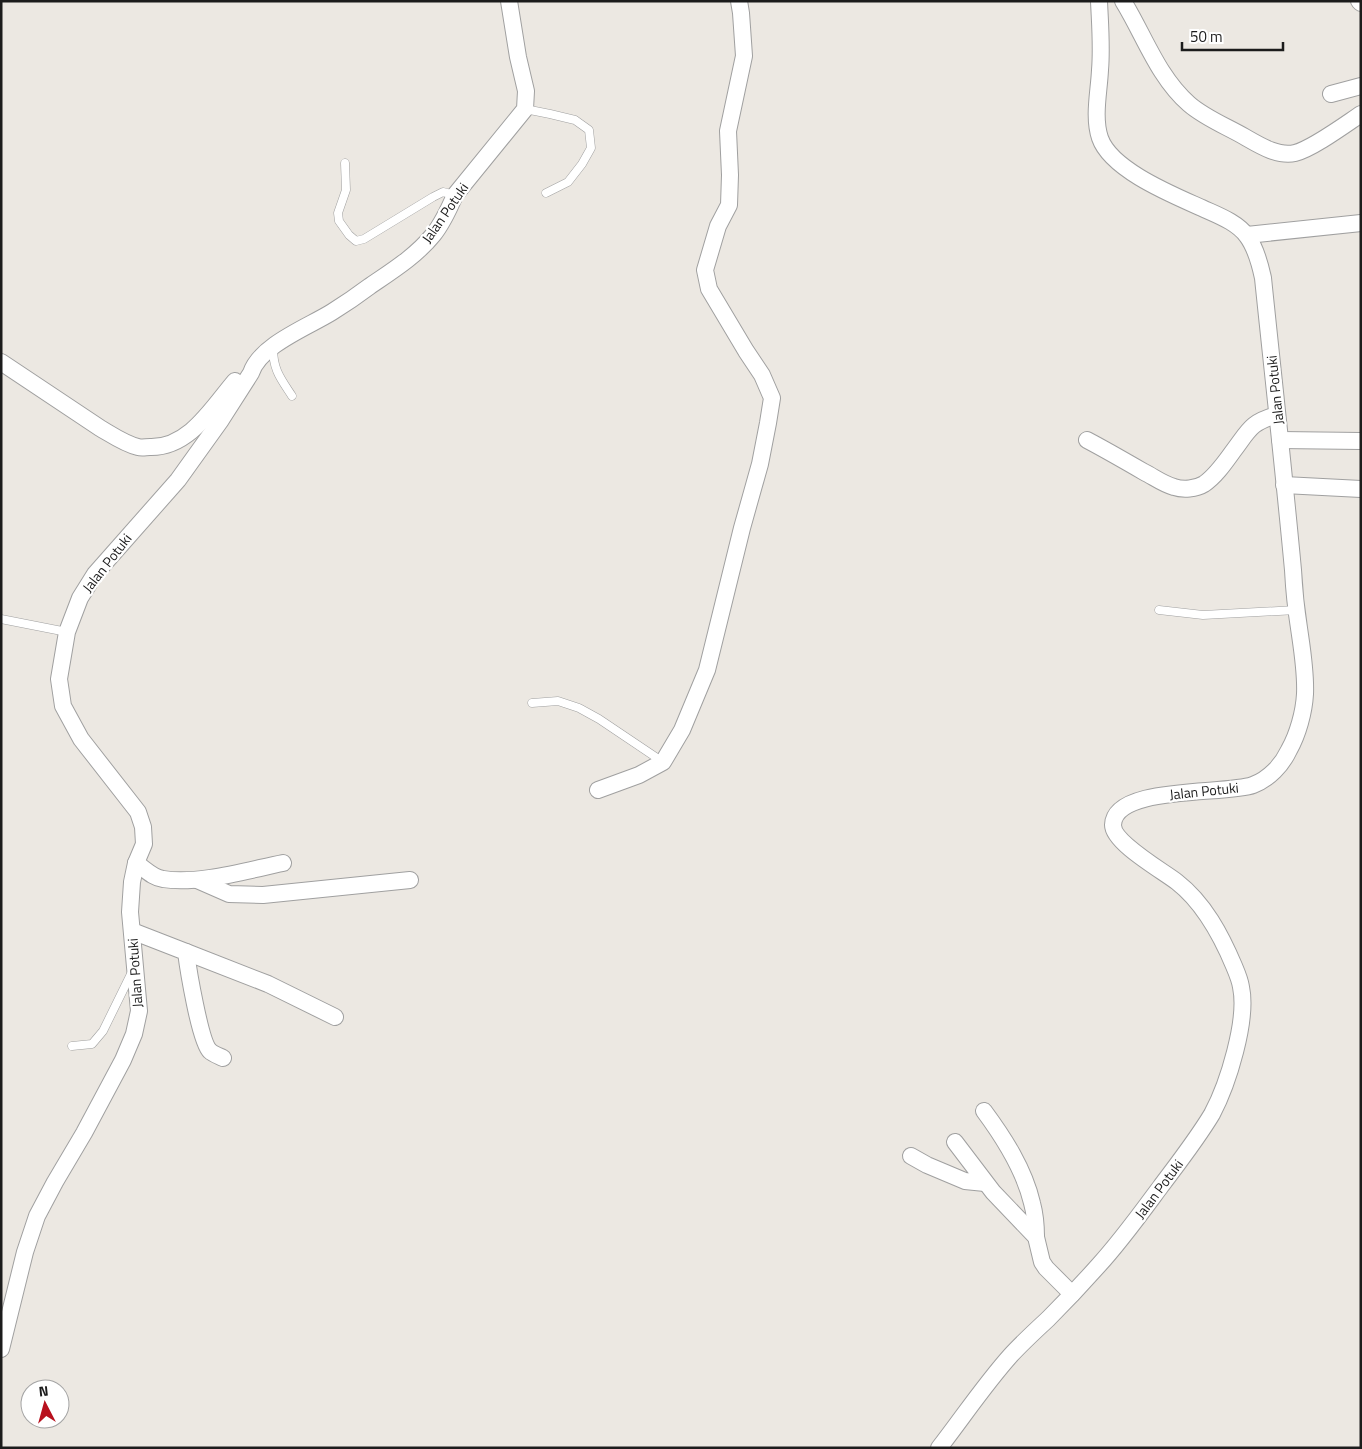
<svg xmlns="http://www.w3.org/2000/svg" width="1362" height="1449" viewBox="0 0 1362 1449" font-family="'Titillium Web',sans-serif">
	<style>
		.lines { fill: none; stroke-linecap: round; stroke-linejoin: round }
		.service-casing { stroke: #a0a0a0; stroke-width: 9 }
		.minor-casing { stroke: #a0a0a0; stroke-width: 18 }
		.service { stroke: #fff; stroke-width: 8 }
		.minor { stroke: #fff; stroke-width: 16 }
		.labels { text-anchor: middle; stroke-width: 4.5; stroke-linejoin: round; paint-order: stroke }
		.street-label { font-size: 14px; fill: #1c1c1c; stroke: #fff }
	</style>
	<rect width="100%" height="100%" fill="#ece8e2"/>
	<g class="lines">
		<!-- service casing -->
		<g class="service-casing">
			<g id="service">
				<polyline points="525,109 550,114 575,120 589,130 591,148 582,164 568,182 546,193"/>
				<polyline points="345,163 346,190 338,213 339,221 349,235 356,241 364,239 433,197 443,192 455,195"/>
				<path d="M 273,348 C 273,370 281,379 292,396"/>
				<polyline points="1159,610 1203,615 1296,610"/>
				<polyline points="1,619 67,632"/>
				<polyline points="532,703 558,701 579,708 599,719 663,762"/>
				<polyline points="72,1046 92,1044 103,1031 132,972"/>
			</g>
		</g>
		<!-- minor casing -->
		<g class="minor-casing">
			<g id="minor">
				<path d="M 1123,1 C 1144,35 1158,77 1189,104 C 1205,118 1226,126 1245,137 C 1259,145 1278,157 1295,153 C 1312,149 1346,124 1361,114"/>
				<polyline points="1359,1 1361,3"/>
				<polyline points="1331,94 1361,86"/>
				<polyline points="1247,235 1361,223"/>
				<path d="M 1,362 L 100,428 C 112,435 125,444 138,447 C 142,448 146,447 150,447 C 189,448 212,408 235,381"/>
				<path d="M 1087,440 C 1106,450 1125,461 1144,472 C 1154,477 1163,484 1174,487 C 1183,490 1196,489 1204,484 C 1216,476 1226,461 1234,450 C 1249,430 1251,422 1277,415"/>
				<polyline points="1280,440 1361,441"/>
				<polyline points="1284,485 1361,489"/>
				<polyline points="598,790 639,775 663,762 682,730 707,670 742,528 760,464 768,423 772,398 762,375 746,351 709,289 705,270 718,226 729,205 730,175 728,131 744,56 741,13 739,1"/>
				<path d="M 136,863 C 145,869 153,878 163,879 C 198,885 248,870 283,863"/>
				<polyline points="197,880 229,894 263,895 410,880"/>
				<path d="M 132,931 L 186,952 C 188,968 200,1042 210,1051 C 213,1054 219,1056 223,1058"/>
				<polyline points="186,952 268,984 335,1017"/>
				<path d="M 984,1111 C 1004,1138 1024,1169 1032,1203 C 1035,1214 1036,1226 1036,1237"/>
				<polyline points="955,1142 993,1192 1036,1237 1042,1262 1046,1268 1072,1294"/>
				<polyline points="911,1156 927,1165 965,1181 985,1183"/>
				<path d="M 1,1349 L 25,1252 L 37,1216 L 55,1182 L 84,1133 L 123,1060 L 134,1034 L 139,1011 L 130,912 L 132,882 L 136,863 L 144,844 L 143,827 L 138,812 L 81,739 L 63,706 L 59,679 L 67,632 L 80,598 L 95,574 L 178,480 L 221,420 L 251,373 C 260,345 308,327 332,312 C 345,304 358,295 370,286 C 392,271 416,256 433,235 C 442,224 449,209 455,195 L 525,109 L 526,91 L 518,57 L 509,1"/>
				<path d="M 939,1448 C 963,1417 985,1384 1011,1355 C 1022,1343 1035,1331 1048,1319 C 1065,1302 1082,1284 1098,1266 C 1121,1241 1141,1213 1161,1186 C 1179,1162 1197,1139 1212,1114 C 1228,1084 1248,1020 1241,987 C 1240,980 1237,973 1234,966 C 1221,935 1204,903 1177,882 C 1163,871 1113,843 1113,825 C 1114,785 1227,795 1253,785 C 1269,779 1282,765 1289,750 C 1298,734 1304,712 1305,694 C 1306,672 1302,649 1299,628 C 1296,609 1294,589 1293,570 C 1284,473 1273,375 1263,278 C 1260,264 1256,248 1247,236 C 1237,222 1217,215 1202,208 C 1173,195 1111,170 1100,138 C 1093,117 1099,92 1100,70 C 1102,47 1100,24 1099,1"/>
			</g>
		</g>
		<!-- service -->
		<use href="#service" class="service"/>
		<!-- minor -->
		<use href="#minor" class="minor"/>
	</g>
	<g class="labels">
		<!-- street labels -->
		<g class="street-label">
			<text transform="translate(445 213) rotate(-55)" y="5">Jalan Potuki</text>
			<text transform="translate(1275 390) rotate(-96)" y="5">Jalan Potuki</text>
			<text transform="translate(107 563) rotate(-52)" y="5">Jalan Potuki</text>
			<text transform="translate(1204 791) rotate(-6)" y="5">Jalan Potuki</text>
			<text transform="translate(135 973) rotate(-94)" y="5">Jalan Potuki</text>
			<text transform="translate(1159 1189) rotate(-53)" y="5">Jalan Potuki</text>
		</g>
	</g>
	<!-- border -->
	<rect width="1362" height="1449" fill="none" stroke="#1c1c1c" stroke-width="5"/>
	<!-- north arrow -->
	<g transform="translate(45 1404) rotate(354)"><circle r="24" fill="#ffffff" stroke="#a4a4a4"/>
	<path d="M0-4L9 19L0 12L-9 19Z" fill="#b8101d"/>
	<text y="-8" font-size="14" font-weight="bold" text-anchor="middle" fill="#1c1c1c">N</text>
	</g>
	<!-- scale -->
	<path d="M1182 42v8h101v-8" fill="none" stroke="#1c1c1c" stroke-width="2.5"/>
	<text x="1190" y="42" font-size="15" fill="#1c1c1c" stroke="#ffffff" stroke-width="4" paint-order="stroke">50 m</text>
</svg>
